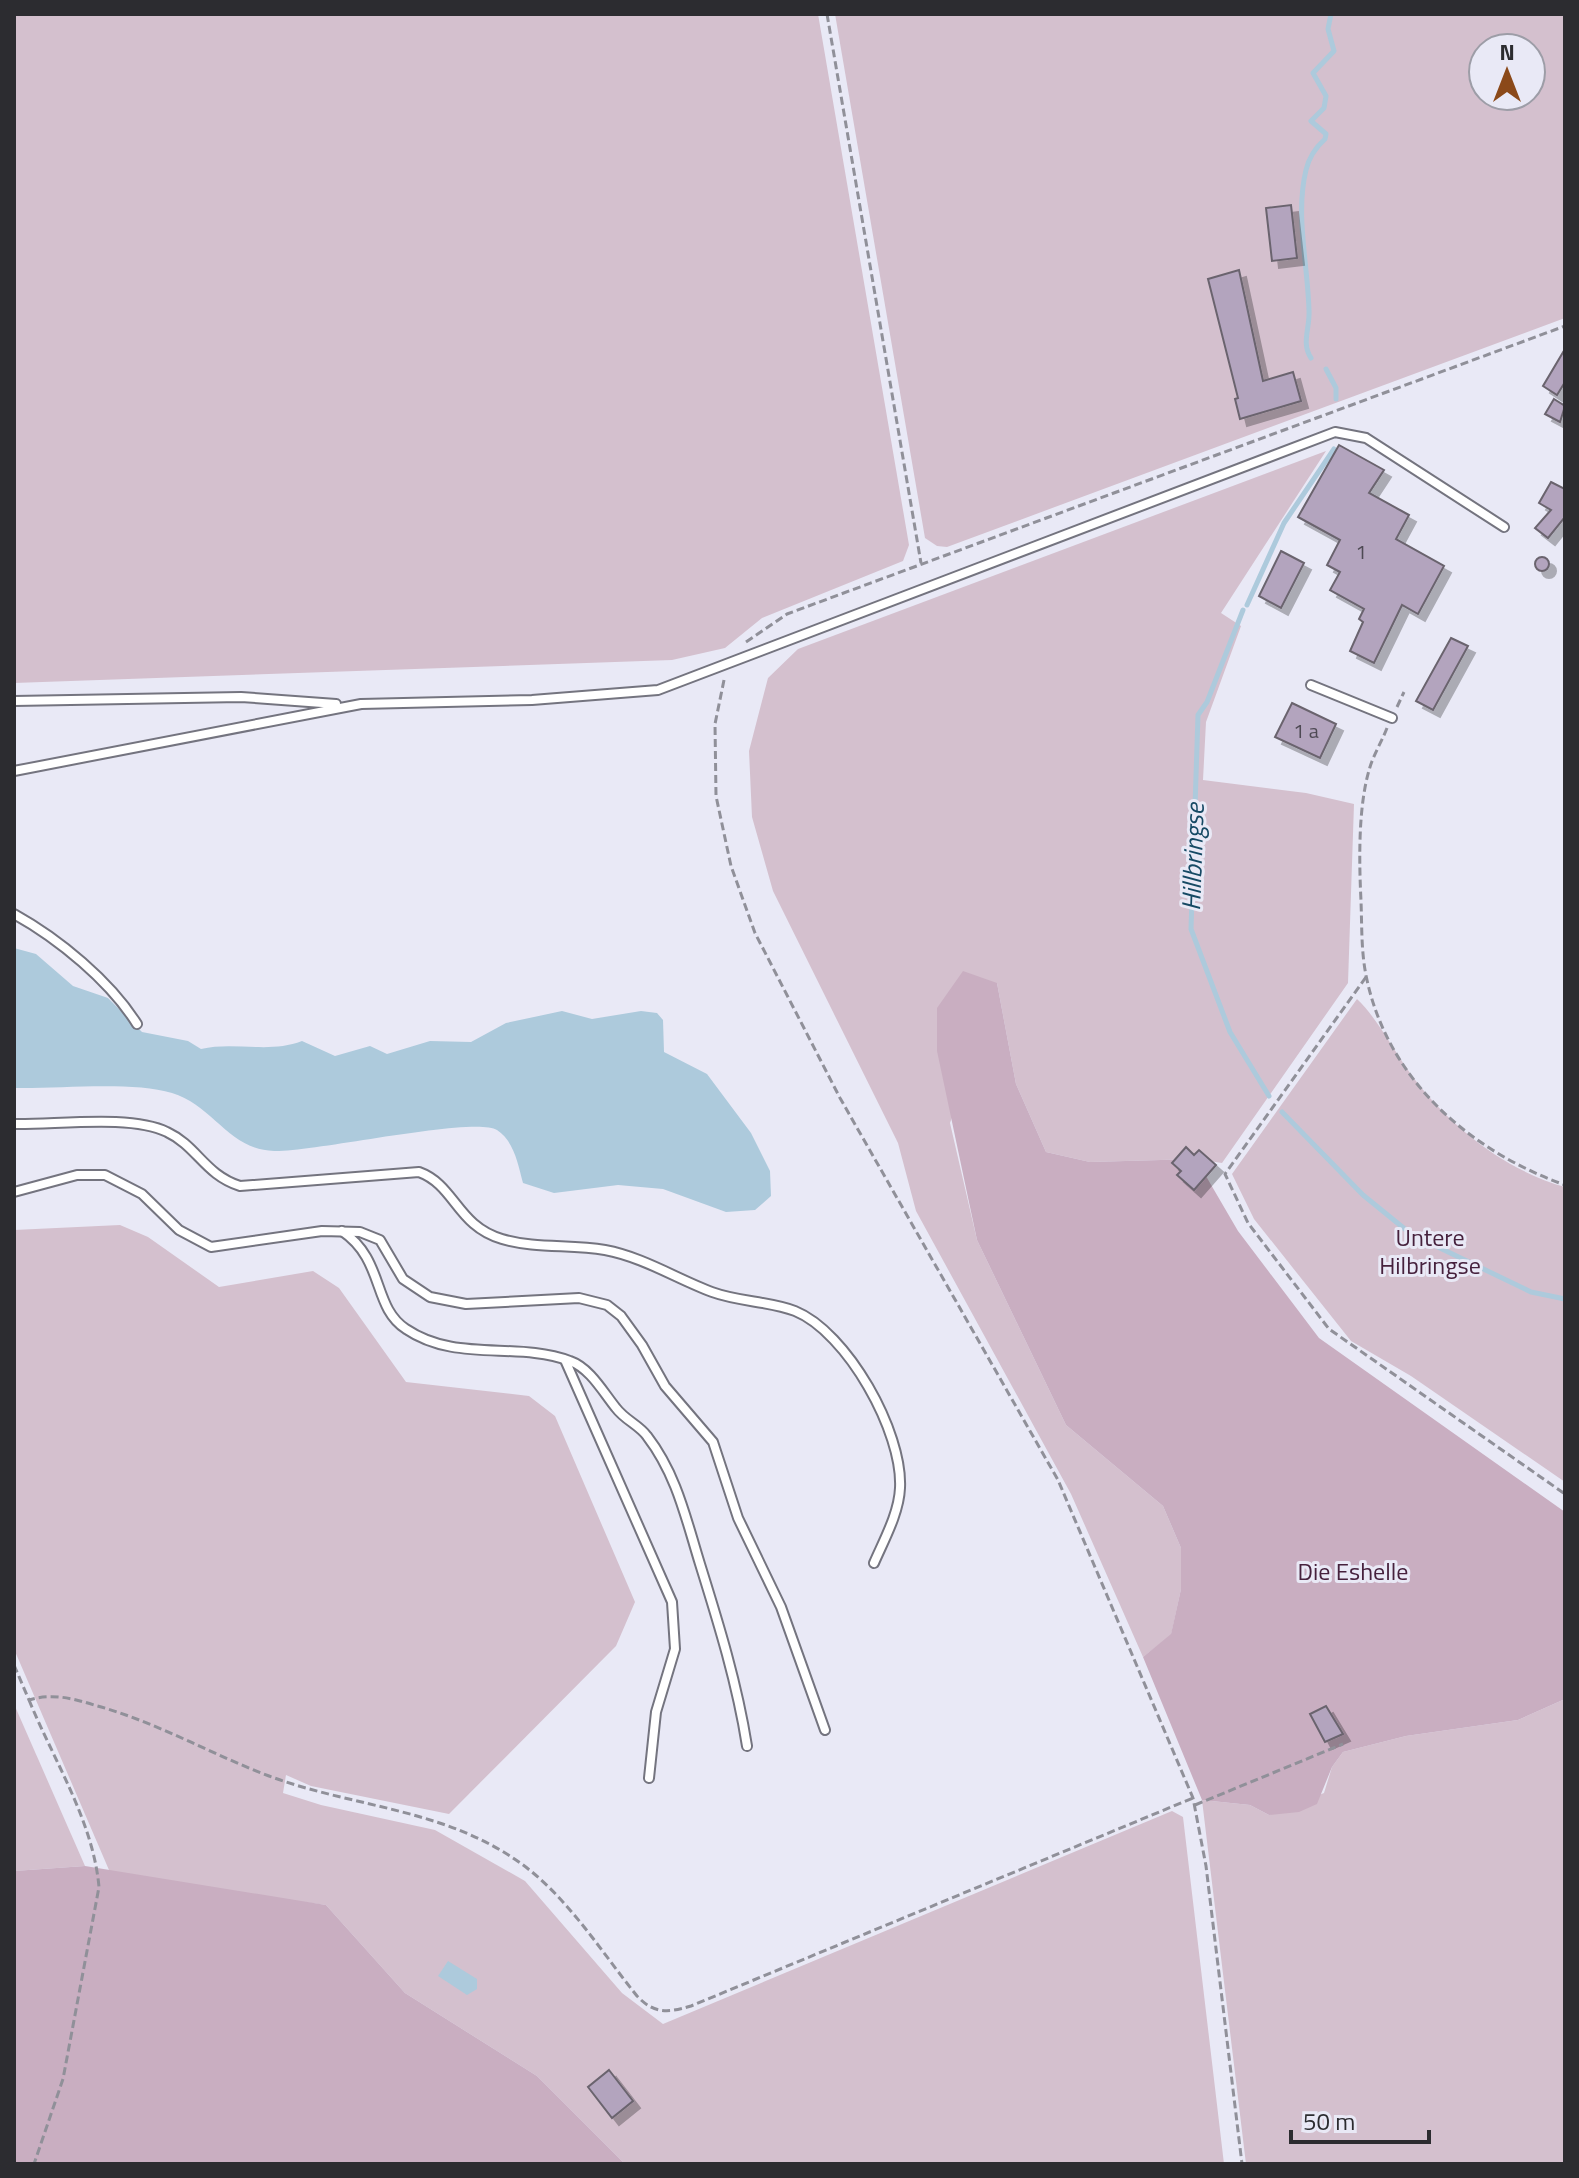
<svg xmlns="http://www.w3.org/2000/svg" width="1579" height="2178" viewBox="0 0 1579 2178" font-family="'Titillium Web',sans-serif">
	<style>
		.green { fill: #d4c0ce; fill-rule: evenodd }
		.forest { fill: #c9aec1 }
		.water { fill: #adcadc }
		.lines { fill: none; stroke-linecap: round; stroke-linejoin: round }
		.stream { stroke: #adcadc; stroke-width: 5 }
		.building { fill: #b3a4be; stroke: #6a646e; stroke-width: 2; filter: url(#shadow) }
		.service-casing { stroke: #74747f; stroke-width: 12 }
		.path { stroke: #909099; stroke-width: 3; stroke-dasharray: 8 4; stroke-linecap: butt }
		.service { stroke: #fff; stroke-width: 8 }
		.labels { text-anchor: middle; stroke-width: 6; stroke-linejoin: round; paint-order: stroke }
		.number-label { font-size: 20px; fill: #4e4a54 }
		.park-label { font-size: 24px; fill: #46213d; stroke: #e9e9f6 }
		.water-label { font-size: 26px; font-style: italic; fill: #164964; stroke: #e9e9f6 }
	</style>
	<defs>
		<filter id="shadow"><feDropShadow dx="7" dy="7" stdDeviation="0" flood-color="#0004"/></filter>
	</defs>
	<rect width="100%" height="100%" fill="#e9e9f6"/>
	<!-- green -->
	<g class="green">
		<polygon points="14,14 818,14 909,545 903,561 762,618 725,648 672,660 14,683"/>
		<path d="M 835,14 L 1565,14 L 1565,318 L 947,547 L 937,546 L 925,538 ZM 1483,48 L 1531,48 L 1531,96 L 1483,96 Z"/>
		<polygon points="1326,451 1221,613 1241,626 1206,722 1203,780 1306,793 1354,804 1348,983 1222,1163 1196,1159 1090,1162 1046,1152 1016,1084 997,983 950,1123 977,1240 1066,1425 1163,1506 1181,1548 1181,1589 1171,1635 1143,1657 1071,1494 916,1211 898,1143 773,891 752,817 749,751 768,678 798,649"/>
		<path d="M 1357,999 C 1376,1016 1396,1055 1416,1081 C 1452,1128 1507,1171 1565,1187 L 1565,1482 L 1411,1376 L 1351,1341 L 1254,1219 L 1232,1174 Z"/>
		<polygon points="120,1225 148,1237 219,1287 313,1271 339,1288 406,1382 529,1396 555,1416 635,1602 616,1646 449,1814 311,1786 286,1775 283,1793 321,1805 435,1830 525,1881 622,1993 663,2024 1172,1811 1183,1817 1224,2164 625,2164 537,2076 405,1993 326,1905 112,1877 14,1649 14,1230"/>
		<polygon points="1565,1699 1565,2164 1246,2164 1202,1800 1250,1805 1269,1815 1324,1793 1332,1767 1343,1752 1406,1736 1518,1720"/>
		<polygon points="14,1704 85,1866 14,1871"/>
	</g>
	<!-- forest -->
	<g class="forest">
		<polygon points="963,971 997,983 1016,1084 1046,1152 1090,1162 1196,1159 1238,1231 1319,1338 1565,1512 1565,1699 1518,1720 1406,1736 1343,1752 1332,1767 1317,1804 1299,1812 1269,1815 1250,1805 1202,1800 1143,1657 1171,1634 1181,1589 1181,1548 1163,1506 1066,1425 977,1240 937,1051 937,1008"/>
		<polygon points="85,1866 326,1905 405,1993 537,2076 625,2164 14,2164 14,1871"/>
	</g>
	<!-- water -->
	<g class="water">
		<path d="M 14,948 L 36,954 L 73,986 L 108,998 L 142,1032 L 188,1041 L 201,1049 C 234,1041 269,1054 302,1041 L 335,1056 L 370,1046 L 387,1054 L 430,1041 L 471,1042 L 506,1023 L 562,1011 L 592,1019 L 641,1011 L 657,1013 L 663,1020 L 664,1052 L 707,1074 L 751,1133 L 770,1171 L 771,1196 L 755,1210 L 726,1212 L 663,1189 L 618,1185 L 554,1193 L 523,1183 C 518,1164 514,1141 497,1130 C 474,1116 315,1152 274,1151 C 229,1150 213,1105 172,1093 C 132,1081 58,1089 14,1088 Z"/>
		<polygon points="448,1961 477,1979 477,1989 467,1995 438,1976"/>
	</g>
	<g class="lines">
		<!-- stream -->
		<g class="stream">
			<path d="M 1311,358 C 1301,343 1310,328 1309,311 C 1308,265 1295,215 1306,170 C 1309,157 1315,148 1325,139 L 1326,134 L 1311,121 L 1324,108 L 1326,96 L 1313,73 L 1334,51 L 1328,29 L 1331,14"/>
			<polyline points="1326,369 1336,388 1336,399"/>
			<polyline points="1247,605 1284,523 1334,449"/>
			<polyline points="1243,610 1207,702 1198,715 1191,929 1230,1032 1269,1096"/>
			<polyline points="1282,1112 1363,1195 1411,1234 1531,1292 1565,1299"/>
		</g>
	</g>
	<!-- building -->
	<g class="building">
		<polygon points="1291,205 1297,258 1272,261 1266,208"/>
		<polygon points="1239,270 1263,381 1293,372 1301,401 1240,419 1235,399 1238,398 1208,279"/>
		<polygon points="1565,349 1565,382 1557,395 1543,386"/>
		<polygon points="1554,399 1565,406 1560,422 1545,414"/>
		<polygon points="1339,445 1384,470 1369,493 1409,515 1396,539 1444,566 1418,614 1402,605 1374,663 1350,651 1363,622 1359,619 1364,609 1330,590 1340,572 1327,565 1340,540 1298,517"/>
		<polygon points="1551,482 1565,489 1565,517 1548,538 1535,528 1551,510 1539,503"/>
		<polygon points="1281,551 1304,563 1281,608 1259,596"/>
		<circle cx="1542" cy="564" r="7"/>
		<polygon points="1451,638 1468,646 1433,710 1416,701"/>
		<polygon points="1292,703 1336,724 1320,758 1275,737"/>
		<polygon points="1186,1147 1194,1155 1199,1150 1216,1165 1194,1190 1177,1175 1181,1171 1172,1163"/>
		<polygon points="1326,1706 1343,1734 1325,1742 1310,1714"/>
		<polygon points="609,2070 633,2101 612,2118 588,2087"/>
	</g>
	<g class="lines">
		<!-- service casing -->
		<g class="service-casing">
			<g id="service">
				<polyline points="1311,685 1392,718"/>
				<polyline points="14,701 241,697 336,704"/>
				<polyline points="14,771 361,704 532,700 658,690 1335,432 1366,438 1504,527"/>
				<path d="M 14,914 C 59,939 110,981 137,1024"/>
				<path d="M 14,1124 C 55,1125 131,1114 167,1132 C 197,1146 205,1175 240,1186 L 419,1172 C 455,1185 457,1226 502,1239 C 536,1249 570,1244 605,1250 C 643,1257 677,1279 712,1292 C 739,1302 769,1301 795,1311 C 847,1332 903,1432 900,1488 C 899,1513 884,1540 874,1563"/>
				<polyline points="14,1192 77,1175 105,1175 142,1194 179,1230 211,1247 322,1231 360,1232 380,1240 403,1279 430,1297 466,1304 579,1298 607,1305 621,1316 642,1345 665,1386 713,1442 738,1518 781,1607 825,1730"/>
				<path d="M 342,1231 C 385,1260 372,1307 406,1329 C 456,1363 517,1341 570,1361 C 590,1368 603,1392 616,1408 C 625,1420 639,1425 647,1436 C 677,1475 686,1519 700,1564 C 719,1625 737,1683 747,1746"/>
				<polyline points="565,1360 672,1602 675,1649 656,1712 649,1778"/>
			</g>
		</g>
		<!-- path -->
		<g class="path">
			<polyline points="827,14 921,563"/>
			<polyline points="746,642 787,614 1565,326"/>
			<polyline points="724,680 715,724 716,796 731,866 755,933 840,1098 1058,1480 1193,1798 1206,1866 1242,2164"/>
			<polyline points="1397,707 1404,692"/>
			<path d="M 1387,728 C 1382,741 1374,754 1370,767 C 1358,805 1359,861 1361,901 C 1362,927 1361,954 1367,980 C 1389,1081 1470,1151 1565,1185"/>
			<polyline points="1366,977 1225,1174 1248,1223 1329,1329 1565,1494"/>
			<path d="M 14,1665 L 29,1700 C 51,1693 72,1698 94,1705 C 154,1721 211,1754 269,1776 C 352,1807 440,1808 516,1860 C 565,1893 600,1950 637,1996 C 654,2014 668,2013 691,2006 L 1193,1798"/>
			<path d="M 29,1700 C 54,1761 93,1821 99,1887 L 63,2079 L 34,2164"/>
			<polyline points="1195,1805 1343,1744"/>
		</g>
		<!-- service -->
		<use href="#service" class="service"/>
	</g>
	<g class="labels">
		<!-- number labels -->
		<g class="number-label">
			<text x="1361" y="559">1</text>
			<text x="1306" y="738">1 a</text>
		</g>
		<!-- park labels -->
		<g class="park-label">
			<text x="1430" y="1246">Untere<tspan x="1430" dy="28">Hilbringse</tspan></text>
			<text x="1353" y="1580">Die Eshelle</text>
		</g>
		<!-- water labels -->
		<g class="water-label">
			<text transform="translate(1193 857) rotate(-88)" y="9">Hillbringse</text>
		</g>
	</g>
	<!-- border -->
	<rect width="1579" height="2178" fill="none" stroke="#2c2c30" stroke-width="32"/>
	<!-- north arrow -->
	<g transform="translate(1507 72)"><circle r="38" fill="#e9e9f6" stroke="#9d9da7" stroke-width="2"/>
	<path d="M0-6L14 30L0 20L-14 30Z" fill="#8b4919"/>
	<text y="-12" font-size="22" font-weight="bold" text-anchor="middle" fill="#2c2c30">N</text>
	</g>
	<!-- scale -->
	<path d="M1291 2130v12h138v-12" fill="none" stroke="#2c2c30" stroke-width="4"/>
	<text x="1303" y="2130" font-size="24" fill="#2c2c30" stroke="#e9e9f6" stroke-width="6" paint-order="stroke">50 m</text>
</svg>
